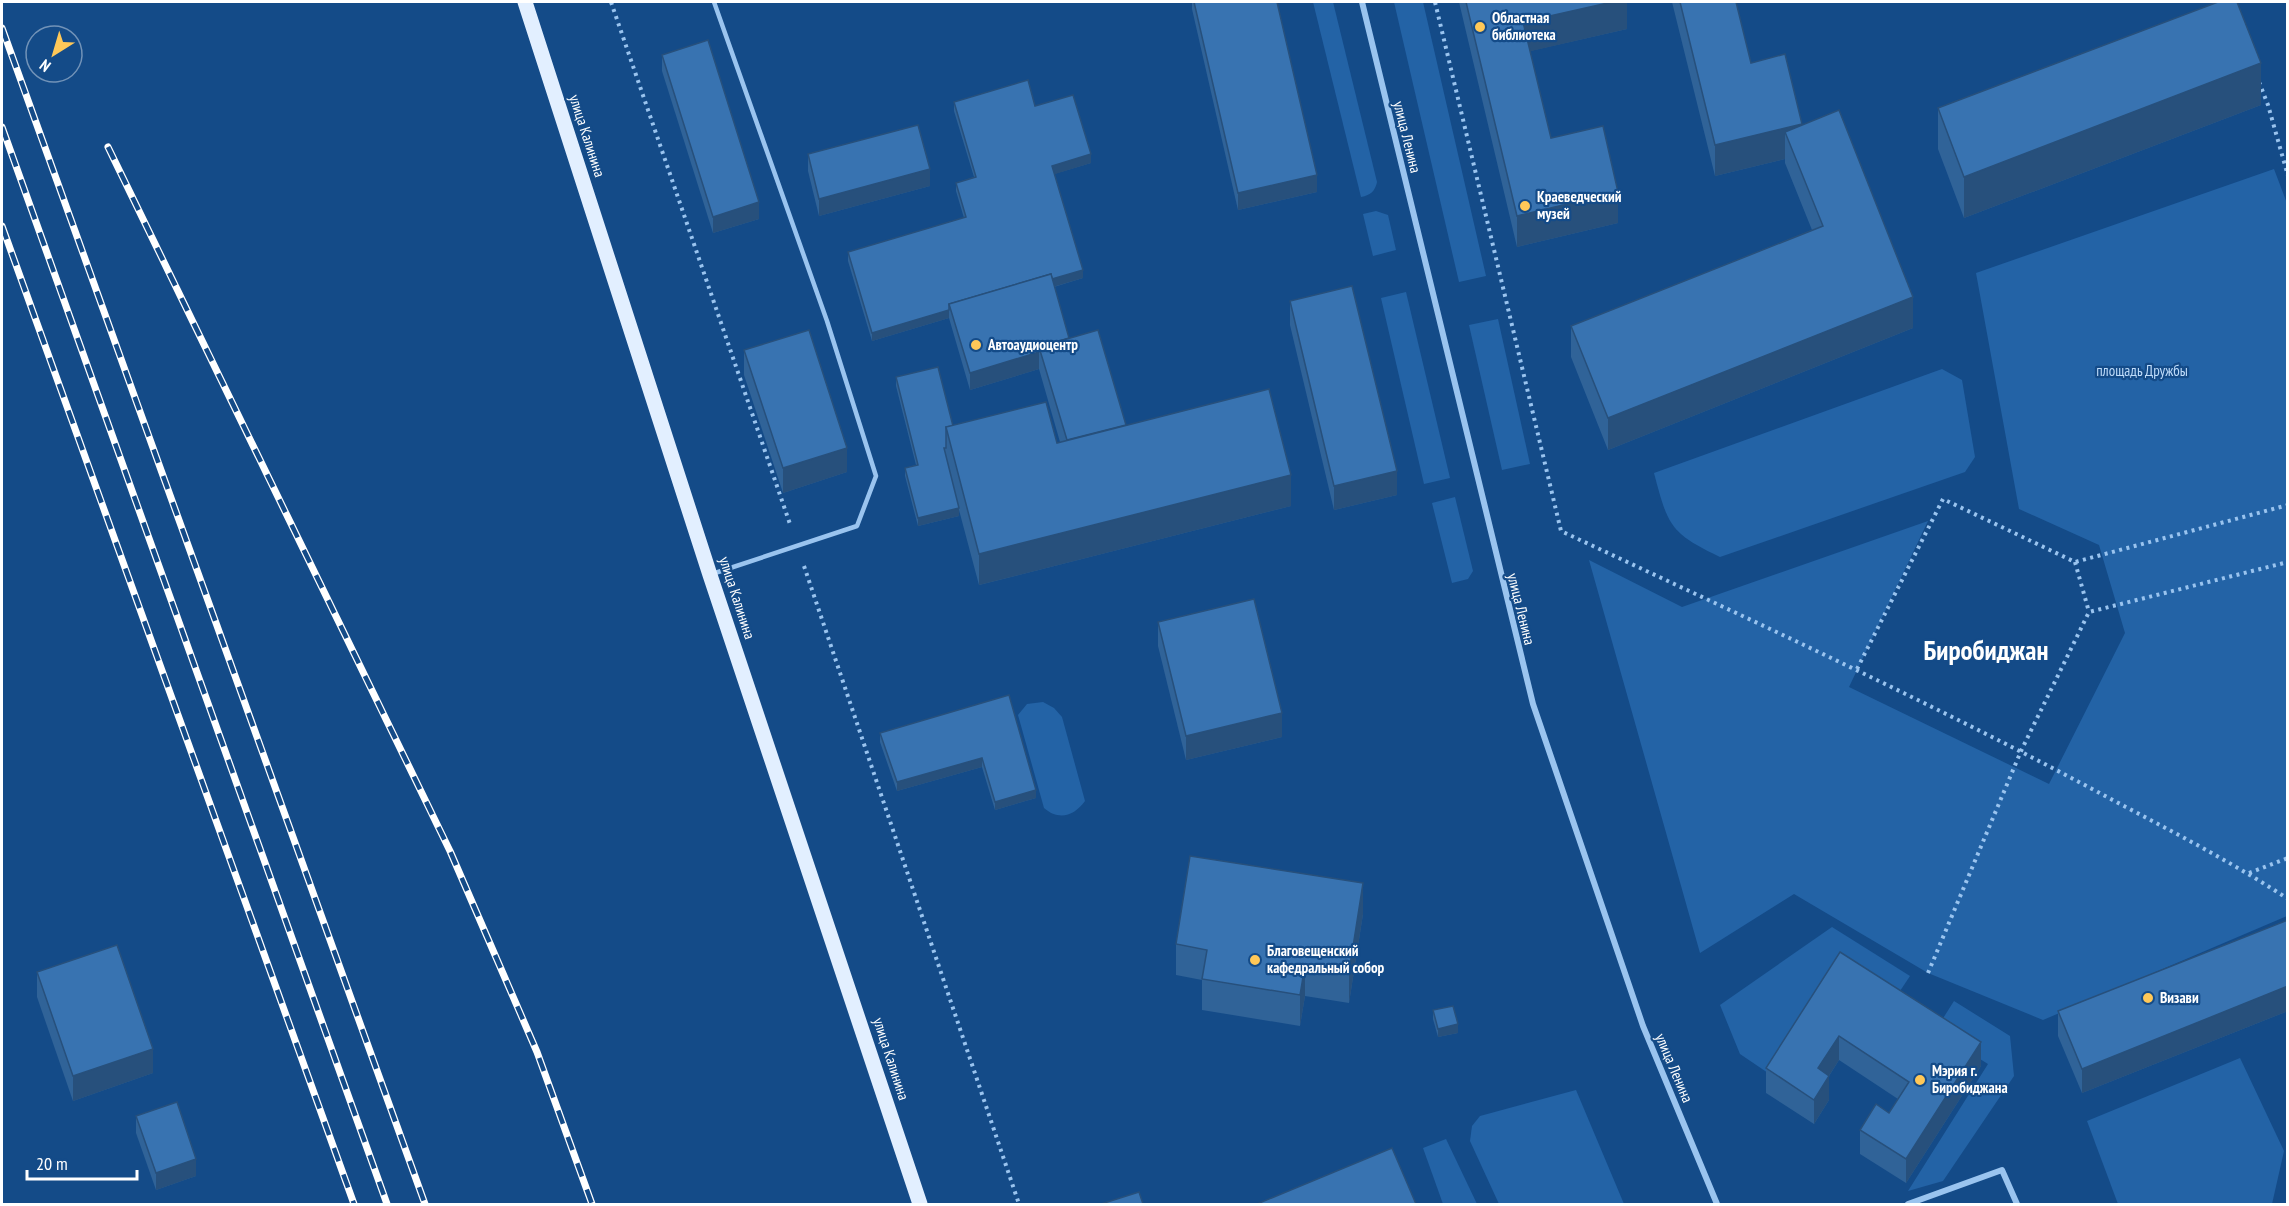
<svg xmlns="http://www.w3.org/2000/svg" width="2289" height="1206" viewBox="0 0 2289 1206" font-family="'PT Sans Narrow',sans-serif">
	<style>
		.green { fill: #2363a6 }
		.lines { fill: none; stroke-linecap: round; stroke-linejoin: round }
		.path { stroke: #9ac4ef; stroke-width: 4; stroke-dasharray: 3 4.5; stroke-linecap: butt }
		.lane { stroke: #9ac4ef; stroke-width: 4.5 }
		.street { stroke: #9ac4ef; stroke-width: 6 }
		.primary { stroke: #e2efff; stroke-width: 15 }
		.rail-casing { stroke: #fff; stroke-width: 7 }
		.rail { stroke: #144b88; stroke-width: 4.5; stroke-dasharray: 14; stroke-linecap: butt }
		.wall { fill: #306398 }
		.shaded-wall { fill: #27507c }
		.building { fill: #3873b1; stroke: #27507c; stroke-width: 1.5 }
		.poi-dot { fill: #ffc858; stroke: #144b88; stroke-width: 2 }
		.labels { text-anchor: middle; stroke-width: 4.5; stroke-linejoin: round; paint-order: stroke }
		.poi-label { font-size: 15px; font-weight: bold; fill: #fff; stroke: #144b88; text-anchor: start }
		.street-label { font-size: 15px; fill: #fff; stroke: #144b88 }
		.park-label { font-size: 15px; fill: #c0ddfb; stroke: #144b88 }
		.town-label { font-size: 27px; font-weight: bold; fill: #fff; stroke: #144b88 }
	</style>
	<rect width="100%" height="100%" fill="#144b88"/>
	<!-- green -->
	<g class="green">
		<path d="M 1313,2 L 1333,2 L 1377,182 C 1375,191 1371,195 1361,197 Z"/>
		<polygon points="1394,2 1423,2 1486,276 1459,282"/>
		<polygon points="2274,169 2288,206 2287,916 2043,1020 1928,973 1794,894 1700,953 1589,560 1682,607 1928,521 1849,687 2049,784 2125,633 2099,545 2019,509 1976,273"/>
		<polygon points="1376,211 1388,215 1396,250 1373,256 1363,214"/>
		<polygon points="1406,292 1450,478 1424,484 1381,298"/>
		<polygon points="1498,319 1530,464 1502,470 1469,325"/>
		<path d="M 1942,369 L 1962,380 L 1975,457 L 1965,472 L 1720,557 C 1670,533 1668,526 1654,473 Z"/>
		<polygon points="1455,497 1473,571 1468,579 1452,583 1432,503"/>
		<path d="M 1043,702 L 1054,708 L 1062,717 L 1085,801 C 1074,816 1059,821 1044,808 L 1018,715 L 1027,704 Z"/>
		<polygon points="1832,927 1910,976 1892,1003 1771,1075 1740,1054 1720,1005"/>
		<polygon points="1954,1001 2010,1036 2014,1076 1943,1181 1908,1191 1988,1064 1935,1031"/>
		<polygon points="2240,1058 2284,1151 2272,1204 2118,1204 2087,1121"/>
		<polygon points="1576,1090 1624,1204 1499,1204 1470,1141 1472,1126 1480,1116"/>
		<polygon points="1446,1139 1477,1204 1443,1204 1423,1148"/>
	</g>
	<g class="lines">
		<!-- path -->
		<g class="path">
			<polyline points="611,2 791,527"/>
			<path d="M 1435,2 L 1561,531 C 1740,615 1920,697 2094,790 C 2159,825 2226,858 2288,899"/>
			<polyline points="2259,82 2268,105 2288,176"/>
			<polyline points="2075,562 2089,612"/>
			<polyline points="804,566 1019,1204"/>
			<polyline points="1857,669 1943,499 2075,562 2288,505"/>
			<polyline points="2249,873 2288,858"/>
			<polyline points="1928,973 2021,751 2089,612 2288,562"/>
		</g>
		<!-- lane -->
		<polyline class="lane" points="712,574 857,526 876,476 827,321 714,2"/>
		<!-- street -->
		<g class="street">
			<polyline points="1362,2 1533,704 1643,1026 1717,1204"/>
			<polyline points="1908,1204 2002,1170 2017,1204"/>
		</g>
		<!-- primary -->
		<polyline class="primary" points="525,2 710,575 920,1204"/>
		<!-- rail casing -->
		<g class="rail-casing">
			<g id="rail">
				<polyline points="2,28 425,1204"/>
				<polyline points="2,127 387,1204"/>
				<polyline points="108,147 450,851 537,1052 592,1204"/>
				<polyline points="2,226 354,1204"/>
			</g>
		</g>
		<!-- rail -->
		<use href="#rail" class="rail"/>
	</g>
	<!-- wall -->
	<g class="wall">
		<polygon points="1192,2 1277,2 1317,192 1238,210 1192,9"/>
		<polygon points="1459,2 1627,2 1627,29 1530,51 1551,138 1618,223 1517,247"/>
		<polygon points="1672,2 1736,2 1751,63 1802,125 1913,328 1608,450 1571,357 1571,326 1812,230 1785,163 1785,159 1715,176"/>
		<polygon points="662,55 759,219 713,233 662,71"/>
		<polygon points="954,102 1035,106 1091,163 1054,174 1083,278 1054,287 1069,338 1126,425 1291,506 979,585 959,510 959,516 918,526 905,476 905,468 916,465 896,386 896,377 953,426 1057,443 1060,442 1039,369 970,390 949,318 872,341 848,261 848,252 964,218 956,191 956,183 974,177 954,111"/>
		<polygon points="2261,105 1964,218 1938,149 1938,108"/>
		<polygon points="808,154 930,186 819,216 808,171"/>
		<polygon points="1290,301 1397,495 1334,510 1290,325"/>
		<polygon points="744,350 847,472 783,493 744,375"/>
		<polygon points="1158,622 1282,737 1186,760 1158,646"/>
		<polygon points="1009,695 1036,798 995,810 982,767 897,791 880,742 880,733"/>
		<polygon points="1363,914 1349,1003 1305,996 1300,1026 1202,1010 1202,980 1176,975 1176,944"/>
		<polygon points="2288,920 2288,1011 2082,1093 2058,1036 2058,1011"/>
		<polygon points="1840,952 1981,1066 1906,1183 1860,1154 1860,1130 1889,1113 1898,1099 1839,1060 1829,1076 1829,1100 1814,1124 1766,1093 1766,1068"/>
		<polygon points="37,972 153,1073 73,1101 37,997"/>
		<polygon points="1433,1010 1458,1033 1438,1037 1433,1019"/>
		<polygon points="136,1116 196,1176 156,1190 136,1133"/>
	</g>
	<!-- shaded-wall -->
	<g class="shaded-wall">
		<polygon points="1612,2 1627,2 1627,29 1523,53 1523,22"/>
		<polygon points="2261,63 2261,105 1964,218 1964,177"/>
		<polygon points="1802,124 1796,157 1785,132 1785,159 1715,176 1715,145"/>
		<polygon points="1091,154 1091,163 1052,175 1052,166"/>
		<polygon points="930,169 930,186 819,216 819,199"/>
		<polygon points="1317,175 1317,192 1238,210 1238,193"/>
		<polygon points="1618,192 1618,223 1517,247 1517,216"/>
		<polygon points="759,202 759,219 713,233 713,217"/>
		<polygon points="1083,270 1083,278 953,317 951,309"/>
		<polygon points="1913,297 1913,328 1608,450 1608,418"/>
		<polygon points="949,310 949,318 872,341 872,333"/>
		<polygon points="1039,352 1039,369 970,390 970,373"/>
		<polygon points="847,448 847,472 783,493 783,468"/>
		<polygon points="1397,471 1397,495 1334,510 1334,486"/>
		<polygon points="1291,475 1291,506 979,585 979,554"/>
		<polygon points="959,508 959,516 918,526 918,518"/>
		<polygon points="1282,713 1282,737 1186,760 1186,736"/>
		<polygon points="982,758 982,767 897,791 897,782"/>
		<polygon points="1036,790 1036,798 995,810 995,802"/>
		<polygon points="1363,883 1363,914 1349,1003 1349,972"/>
		<polygon points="1305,965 1305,996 1300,1026 1300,995"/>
		<polygon points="2288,986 2288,1011 2082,1093 2082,1069"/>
		<polygon points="1458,1024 1458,1033 1438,1037 1438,1029"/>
		<polygon points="1839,1036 1839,1060 1818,1093 1818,1068"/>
		<polygon points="1981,1042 1981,1066 1906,1183 1906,1159"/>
		<polygon points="153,1049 153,1073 73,1101 73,1076"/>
		<polygon points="1829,1076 1829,1100 1814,1124 1814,1100"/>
		<polygon points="196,1159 196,1176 156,1190 156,1173"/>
	</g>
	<!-- building -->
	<g class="building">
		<polygon points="1194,2 1277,2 1317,175 1238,193"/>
		<polygon points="1466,2 1612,2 1523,22 1551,138 1603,126 1618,192 1517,216"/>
		<polygon points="1680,2 1736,2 1751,63 1785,54 1802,124 1715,145"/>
		<polygon points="2218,2 2237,2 2261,63 1964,177 1938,108"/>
		<polygon points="708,40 759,202 713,217 662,55"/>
		<polygon points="1028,80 1035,106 1073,95 1091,154 1052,166 1083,270 1052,279 1051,274 949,304 949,310 872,333 848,252 966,217 956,183 976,177 954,102"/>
		<polygon points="1839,110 1913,297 1608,418 1571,326 1823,226 1785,132"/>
		<polygon points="918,125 930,169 819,199 808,154"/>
		<polygon points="1051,274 1069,338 1039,347 1039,352 970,373 949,304"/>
		<polygon points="1352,286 1397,471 1334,486 1290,301"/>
		<polygon points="809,330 847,448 783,468 744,350"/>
		<polygon points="1098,330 1126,425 1067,440 1039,347"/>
		<polygon points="938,367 953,426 946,427 946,448 944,448 959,508 918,518 905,468 918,465 896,377"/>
		<polygon points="1269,389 1291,475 979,554 946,427 1046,402 1057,443"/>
		<polygon points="1254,599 1282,713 1186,736 1158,622"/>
		<polygon points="1009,695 1036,790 995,802 982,758 897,782 880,733"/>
		<polygon points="1190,856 1363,883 1349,972 1305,965 1300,995 1202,979 1207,950 1176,944"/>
		<polygon points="2288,920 2288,986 2082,1069 2058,1011"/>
		<polygon points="117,945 153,1049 73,1076 37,972"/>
		<polygon points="1840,952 1981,1042 1906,1159 1860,1130 1876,1104 1889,1113 1909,1082 1839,1036 1818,1068 1829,1076 1814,1100 1766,1068"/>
		<polygon points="1453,1006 1458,1024 1438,1029 1433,1010"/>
		<polygon points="177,1102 196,1159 156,1173 136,1116"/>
		<polygon points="1392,1148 1416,1204 1257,1204"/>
		<polygon points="1139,1192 1143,1204 1101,1204"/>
	</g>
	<!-- markers -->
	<g class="poi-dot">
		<circle cx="1480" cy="27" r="6"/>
		<circle cx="1525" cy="206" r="6"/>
		<circle cx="976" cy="345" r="6"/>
		<circle cx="1255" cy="960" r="6"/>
		<circle cx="2148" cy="998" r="6"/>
		<circle cx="1920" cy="1080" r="6"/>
	</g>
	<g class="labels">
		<!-- poi labels -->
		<g class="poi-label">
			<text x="1492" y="23">Областная<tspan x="1492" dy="17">библиотека</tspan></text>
			<text x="1537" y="202">Краеведческий<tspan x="1537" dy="17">музей</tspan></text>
			<text x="988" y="350">Автоаудиоцентр</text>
			<text x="1267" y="956">Благовещенский<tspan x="1267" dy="17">кафедральный собор</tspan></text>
			<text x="2160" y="1003">Визави</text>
			<text x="1932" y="1076">Мэрия г.<tspan x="1932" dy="17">Биробиджана</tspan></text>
		</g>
		<!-- street labels -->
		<g class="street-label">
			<text transform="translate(587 136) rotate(72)" y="5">улица Калинина</text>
			<text transform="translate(1407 137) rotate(76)" y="5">улица Ленина</text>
			<text transform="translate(737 598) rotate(72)" y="5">улица Калинина</text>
			<text transform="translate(1521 609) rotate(76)" y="5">улица Ленина</text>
			<text transform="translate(891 1059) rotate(72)" y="5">улица Калинина</text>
			<text transform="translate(1674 1068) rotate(67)" y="5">улица Ленина</text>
		</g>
		<!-- park labels -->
		<g class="park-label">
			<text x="2142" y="376">площадь Дружбы</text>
		</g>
		<!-- town labels -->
		<g class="town-label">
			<text x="1986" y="660">Биробиджан</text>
		</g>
	</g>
	<!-- border -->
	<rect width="2289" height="1206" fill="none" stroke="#ffffff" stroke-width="6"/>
	<!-- north arrow -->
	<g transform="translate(54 54) rotate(217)"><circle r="28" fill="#144b88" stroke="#7293b8" stroke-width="1.5"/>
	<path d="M0-4.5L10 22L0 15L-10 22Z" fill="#ffc858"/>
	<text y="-9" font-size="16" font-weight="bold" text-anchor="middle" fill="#ffffff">N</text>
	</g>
	<!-- scale -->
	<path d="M27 1170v9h110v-9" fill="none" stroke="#ffffff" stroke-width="3"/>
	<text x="36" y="1170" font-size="18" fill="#ffffff" stroke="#144b88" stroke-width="4.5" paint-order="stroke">20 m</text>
</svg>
